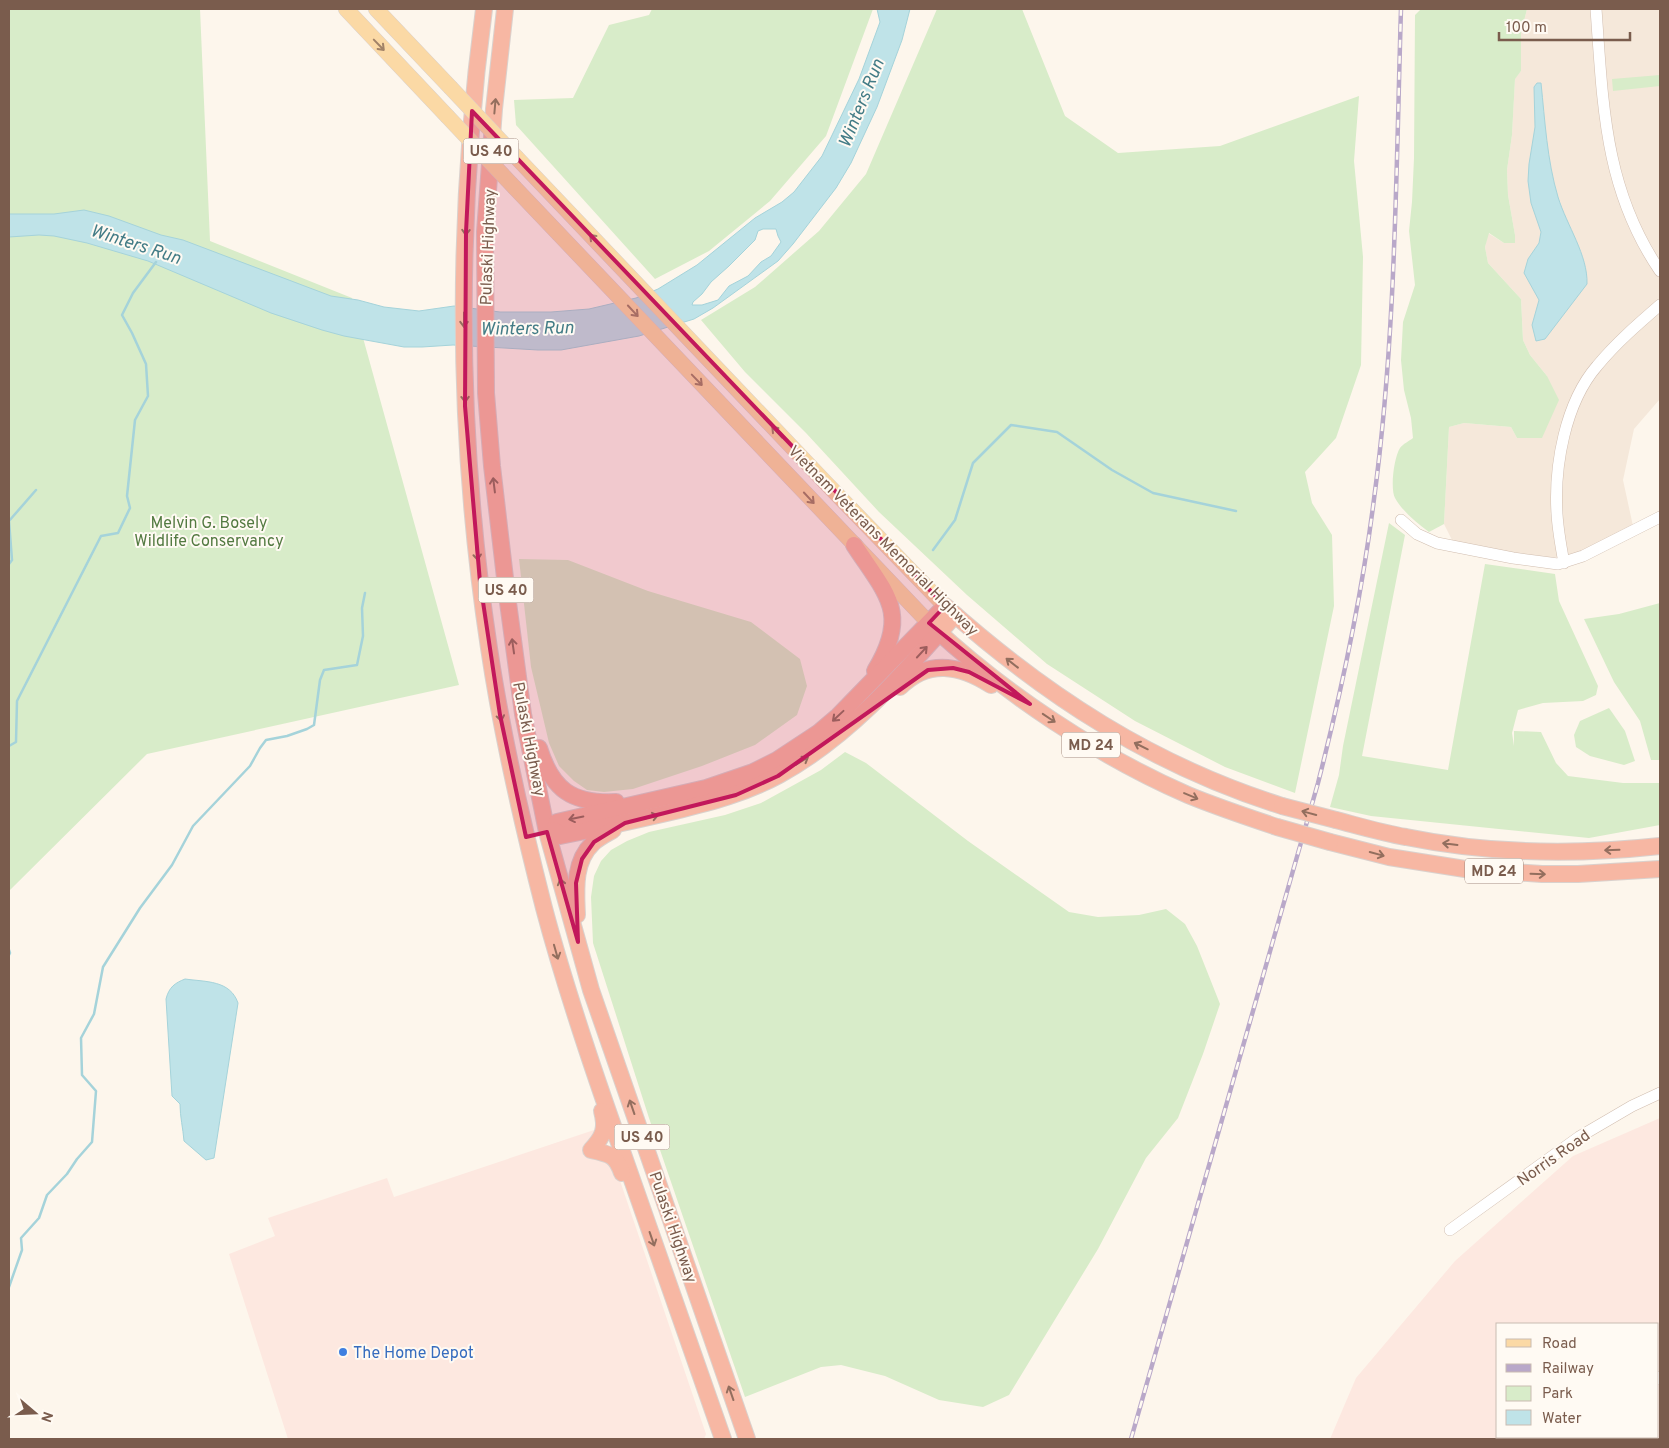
<svg xmlns="http://www.w3.org/2000/svg" width="1669" height="1448" viewBox="0 0 1669 1448" font-family="Overpass,sans-serif">
	<style>
		.residential { fill: #f5e8da }
		.commercial { fill: #fde8e0; fill-rule: evenodd }
		.green { fill: #d8ecc9 }
		.water { fill: #bfe3e8; stroke: #a5d3da; fill-rule: evenodd }
		.lines { fill: none; stroke-linecap: round; stroke-linejoin: round }
		.stream { stroke: #a5d3da; stroke-width: 2.5 }
		.minor-casing { stroke: #d1beb0; stroke-width: 12 }
		.major-casing { stroke: #dad1cd; stroke-width: 16 }
		.highway-casing { stroke: #dad1cd; stroke-width: 18 }
		.minor { stroke: #fff; stroke-width: 11 }
		.major { stroke: #fbd9a5; stroke-width: 15 }
		.highway { stroke: #f7b7a3; stroke-width: 16 }
		.rail-casing { stroke: #b9a8c9; stroke-width: 4.5 }
		.rail { stroke: #fffaf3; stroke-width: 2.5; stroke-dasharray: 8; stroke-linecap: butt }
		.major-bridge-casing { stroke: #dad1cd; stroke-width: 16; stroke-linecap: butt }
		.highway-bridge-casing { stroke: #dad1cd; stroke-width: 18; stroke-linecap: butt }
		.major-bridge { stroke: #fbd9a5; stroke-width: 15 }
		.highway-bridge { stroke: #f7b7a3; stroke-width: 16 }
		.oneway { stroke: #a18267 }
		.oneway2 { stroke: #936e5e }
		.marked { fill: #c2185b; fill-opacity: 0.2; stroke: #c2185b; stroke-width: 4; stroke-linejoin: round }
		.shop-dot { fill: #3f7fe0; stroke: #fffaf3; stroke-width: 2 }
		.labels { text-anchor: middle; stroke-width: 4; stroke-linejoin: round; paint-order: stroke }
		.shield { fill: #fffaf3; stroke: #a28b7f; stroke-width: 1 }
		.shield-label { font-size: 15px; font-weight: bold; fill: #7a5c4d }
		.street-label { font-size: 16px; fill: #7a5c4d; stroke: #fffaf3 }
		.park-label { font-size: 16px; fill: #537a41; stroke: #fffaf3 }
		.shop-label { font-size: 16px; fill: #366cbe; stroke: #fffaf3; text-anchor: start }
		.water-label { font-size: 18px; font-style: italic; fill: #437c86; stroke: #fffaf3 }
	</style>
	<rect width="100%" height="100%" fill="#fdf6ec"/>
	<!-- residential -->
	<polygon class="residential" points="1527,9 1660,9 1660,399 1634,429 1623,480 1633,526 1580,553 1544,559 1453,542 1444,524 1449,427 1464,423 1511,427 1517,438 1547,376 1530,355 1523,340 1521,299 1488,263 1485,247 1488,233 1504,243 1515,242 1515,235 1508,195 1507,170 1512,135 1515,78 1521,71 1521,33"/>
	<!-- commercial -->
	<g class="commercial">
		<path d="M 1660,1118 L 1660,1439 L 1330,1439 L 1356,1378 L 1455,1261 L 1573,1156 ZM 1498,1324 L 1658,1324 L 1658,1437 L 1498,1437 Z"/>
		<polygon points="600,1128 613,1160 706,1434 704,1439 288,1439 229,1254 275,1236 268,1218 387,1178 394,1197"/>
	</g>
	<!-- green -->
	<g class="green">
		<polygon points="9,9 200,9 210,241 352,298 459,685 147,754 9,891"/>
		<polygon points="652,9 873,9 826,136 770,201 709,251 655,279 516,125 514,100 573,98 609,25 649,15"/>
		<polygon points="937,9 1022,9 1065,116 1118,153 1220,146 1359,96 1354,161 1363,257 1361,365 1336,438 1305,472 1312,503 1332,535 1334,606 1295,793 1225,767 1135,721 1047,664 967,595 879,512 806,433 745,372 701,320 755,287 819,231 866,174"/>
		<path d="M 1421,9 L 1527,9 L 1521,33 L 1521,71 L 1515,79 L 1512,135 L 1507,170 L 1508,195 L 1515,235 L 1515,243 L 1504,243 L 1489,233 L 1485,247 L 1488,263 L 1521,299 L 1523,340 L 1530,355 L 1547,376 L 1559,400 L 1542,438 L 1517,438 L 1511,427 L 1464,423 L 1449,427 L 1444,524 L 1429,532 C 1417,523 1403,512 1395,498 C 1390,489 1394,457 1400,448 C 1403,444 1409,441 1413,438 L 1411,418 L 1404,390 L 1401,360 L 1403,322 L 1415,285 L 1409,231 L 1412,202 L 1414,158 L 1415,15 Z"/>
		<polygon points="1660,75 1660,86 1613,91 1612,79"/>
		<polygon points="1389,523 1405,535 1362,756 1448,770 1485,564 1555,574 1559,601 1598,686 1596,695 1583,701 1543,703 1518,710 1512,733 1514,746 1514,731 1541,732 1556,763 1568,776 1623,783 1660,783 1660,825 1589,838 1371,816 1330,807 1339,775 1343,746"/>
		<polygon points="519,559 568,560 648,591 751,622 800,659 807,686 797,715 755,745 702,766 633,789 604,792 587,790 574,781 559,766 549,743 531,667"/>
		<polygon points="1660,603 1660,760 1651,760 1640,721 1614,682 1584,619 1619,614"/>
		<polygon points="1609,708 1625,731 1635,761 1624,765 1590,756 1576,747 1574,735 1580,721"/>
		<polygon points="845,752 866,763 968,841 1069,912 1098,917 1139,915 1166,909 1185,924 1197,946 1220,1004 1203,1054 1178,1118 1146,1158 1098,1249 1009,1395 983,1407 939,1400 885,1376 841,1365 821,1367 745,1397 649,1118 593,943 591,897 594,876 601,861 611,850 627,841 649,832 725,815 761,803 821,770"/>
	</g>
	<!-- water -->
	<g class="water">
		<path d="M 877,9 L 910,9 L 902,40 L 877,107 L 851,163 L 836,188 L 793,244 L 778,261 L 713,308 L 694,319 L 639,336 L 561,350 L 538,350 L 453,345 L 422,347 L 404,347 L 344,336 L 322,330 L 271,313 L 148,261 L 87,243 L 54,236 L 39,235 L 9,237 L 9,214 L 54,214 L 84,210 L 109,216 L 161,235 L 183,240 L 331,296 L 358,300 L 384,307 L 419,311 L 454,306 L 500,312 L 551,312 L 589,309 L 636,298 L 658,289 L 697,265 L 755,218 L 782,202 L 794,192 L 822,156 L 859,79 L 880,22 ZM 763,229 L 776,229 L 778,236 L 781,242 L 771,256 L 761,262 L 748,276 L 729,286 L 718,300 L 702,305 L 692,305 L 693,302 L 702,294 L 711,282 L 729,266 L 755,240 L 758,231 Z"/>
		<path d="M 1537,83 L 1541,83 C 1545,121 1547,160 1558,197 C 1567,226 1588,255 1587,284 L 1545,339 L 1536,341 L 1532,325 L 1539,300 L 1524,273 L 1528,259 L 1539,243 L 1541,232 L 1531,203 L 1528,181 L 1529,164 L 1535,127 L 1534,87 Z"/>
		<path d="M 185,979 C 206,982 230,980 238,1003 L 214,1158 L 206,1160 L 184,1141 C 183,1128 180,1117 180,1104 L 172,1096 L 166,999 C 169,987 175,983 185,979 Z"/>
	</g>
	<g class="lines">
		<!-- stream -->
		<g class="stream">
			<polyline points="933,550 955,520 973,463 1011,425 1057,432 1112,470 1153,493 1236,511"/>
			<polyline points="9,564 12,560 9,521 36,490"/>
			<polyline points="9,746 16,742 17,701 101,536 118,533 130,508 127,496 135,420 148,396 146,364 132,333 122,315 133,293 156,262"/>
			<polyline points="9,950 10,953 9,955"/>
			<polyline points="9,1287 22,1250 21,1238 39,1218 47,1195 67,1174 77,1159 92,1142 96,1091 82,1075 81,1038 94,1014 103,967 140,908 172,865 193,826 250,766 260,748 266,740 287,736 307,729 314,725 320,680 324,670 357,665 363,636 362,608 365,593"/>
		</g>
		<!-- minor casing -->
		<g class="minor-casing">
			<g id="minor">
				<path d="M 1596,9 C 1603,104 1604,189 1660,271"/>
				<polyline points="1401,520 1417,534 1437,543 1513,558 1558,564 1583,556 1660,517"/>
				<path d="M 1564,563 C 1561,547 1558,530 1557,514 C 1554,466 1565,403 1597,366 C 1616,343 1638,324 1660,305"/>
				<polyline points="1450,1230 1579,1137 1632,1106 1660,1093"/>
				<polyline points="1658,1379 1660,1377"/>
				<polyline points="1589,1439 1592,1437"/>
			</g>
		</g>
		<!-- major casing -->
		<g class="major-casing">
			<g id="major">
				<polyline points="346,9 447,116"/>
				<polyline points="376,9 450,87"/>
				<polyline points="517,158 825,482 945,606"/>
				<polyline points="515,188 929,623"/>
			</g>
		</g>
		<!-- highway casing -->
		<g class="highway-casing">
			<g id="highway">
				<path d="M 484,9 C 456,220 457,437 489,648 C 502,736 522,822 544,908 C 566,991 594,1073 623,1154 C 656,1249 689,1344 723,1439"/>
				<polyline points="505,9 494,109 485,232 486,393 492,466 507,595 523,714 547,832 591,990 747,1439"/>
				<path d="M 854,545 C 887,595 910,613 875,671"/>
				<path d="M 932,626 C 1004,693 1098,756 1188,795 C 1217,807 1247,817 1277,827"/>
				<path d="M 900,687 C 928,659 960,665 991,685"/>
				<path d="M 539,748 C 552,790 572,804 616,802"/>
				<path d="M 1336,820 C 1359,826 1382,833 1406,837 C 1489,854 1577,855 1660,846"/>
				<path d="M 554,830 L 557,822 L 706,788 L 753,772 L 777,760 L 818,733 L 838,716 L 945,606 C 1046,696 1152,765 1282,806"/>
				<path d="M 554,830 L 560,836 C 599,828 637,820 675,811 C 711,802 746,793 779,775 C 849,737 903,674 955,615"/>
				<polyline points="1330,842 1389,857 1465,869 1542,874 1578,874 1660,869"/>
				<path d="M 577,915 C 576,891 573,862 593,843 C 598,838 606,834 613,830"/>
				<path d="M 602,1111 C 607,1129 603,1137 591,1150 C 610,1154 616,1155 622,1173"/>
			</g>
		</g>
		<!-- minor -->
		<use href="#minor" class="minor"/>
		<!-- major -->
		<use href="#major" class="major"/>
		<!-- highway -->
		<use href="#highway" class="highway"/>
		<!-- rail casing -->
		<g class="rail-casing">
			<path id="rail" d="M 1131,1439 L 1318,783 C 1342,689 1362,595 1374,499 C 1396,336 1396,172 1401,9"/>
		</g>
		<!-- rail -->
		<use href="#rail" class="rail"/>
		<!-- major-bridge casing -->
		<g class="major-bridge-casing">
			<g id="major-bridge">
				<polyline points="450,87 517,158"/>
				<polyline points="447,116 515,188"/>
			</g>
		</g>
		<!-- highway-bridge casing -->
		<g class="highway-bridge-casing">
			<g id="highway-bridge">
				<polyline points="1282,806 1336,820"/>
				<polyline points="1277,827 1330,842"/>
			</g>
		</g>
		<!-- major-bridge -->
		<use href="#major-bridge" class="major-bridge"/>
		<!-- highway-bridge -->
		<use href="#highway-bridge" class="highway-bridge"/>
	</g>
	<!-- one-way arrows -->
	<defs><path id="oneway-shaft" d="M-6 0H5M1.5-3L5.5 0L1.5 3" fill="none" stroke-width="1.6" stroke-linecap="round" stroke-linejoin="round" transform="scale(1.25)"/></defs>
	<g class="oneway">
		<use href="#oneway-shaft" transform="translate(379 45) rotate(46)"/>
		<use href="#oneway-shaft" transform="translate(595 240) rotate(-134)"/>
		<use href="#oneway-shaft" transform="translate(633 311) rotate(47)"/>
		<use href="#oneway-shaft" transform="translate(697 380) rotate(46)"/>
		<use href="#oneway-shaft" transform="translate(777 432) rotate(-133)"/>
		<use href="#oneway-shaft" transform="translate(809 498) rotate(47)"/>
	</g>
	<g class="oneway2">
		<use href="#oneway-shaft" transform="translate(495 106) rotate(-85)"/>
		<use href="#oneway-shaft" transform="translate(466 228) rotate(92)"/>
		<use href="#oneway-shaft" transform="translate(464 320) rotate(90)"/>
		<use href="#oneway-shaft" transform="translate(465 395) rotate(89)"/>
		<use href="#oneway-shaft" transform="translate(494 485) rotate(-97)"/>
		<use href="#oneway-shaft" transform="translate(477 553) rotate(84)"/>
		<use href="#oneway-shaft" transform="translate(513 646) rotate(-98)"/>
		<use href="#oneway-shaft" transform="translate(922 652) rotate(-47)"/>
		<use href="#oneway-shaft" transform="translate(1012 663) rotate(-142)"/>
		<use href="#oneway-shaft" transform="translate(500 714) rotate(80)"/>
		<use href="#oneway-shaft" transform="translate(838 716) rotate(137)"/>
		<use href="#oneway-shaft" transform="translate(1049 718) rotate(34)"/>
		<use href="#oneway-shaft" transform="translate(1141 746) rotate(-154)"/>
		<use href="#oneway-shaft" transform="translate(802 761) rotate(-32)"/>
		<use href="#oneway-shaft" transform="translate(1191 796) rotate(23)"/>
		<use href="#oneway-shaft" transform="translate(1309 813) rotate(-165)"/>
		<use href="#oneway-shaft" transform="translate(651 817) rotate(-14)"/>
		<use href="#oneway-shaft" transform="translate(576 818) rotate(168)"/>
		<use href="#oneway-shaft" transform="translate(1450 844) rotate(-173)"/>
		<use href="#oneway-shaft" transform="translate(1612 850) rotate(178)"/>
		<use href="#oneway-shaft" transform="translate(1377 854) rotate(15)"/>
		<use href="#oneway-shaft" transform="translate(1538 874) rotate(2)"/>
		<use href="#oneway-shaft" transform="translate(562 886) rotate(-106)"/>
		<use href="#oneway-shaft" transform="translate(556 952) rotate(74)"/>
		<use href="#oneway-shaft" transform="translate(632 1107) rotate(-109)"/>
		<use href="#oneway-shaft" transform="translate(652 1239) rotate(71)"/>
		<use href="#oneway-shaft" transform="translate(731 1393) rotate(-109)"/>
	</g>
	<!-- marked area -->
	<path class="marked" d="M 472,111 L 945,606 L 929,623 L 1030,704 L 969,672 L 953,668 L 928,670 L 778,776 L 736,795 L 625,823 L 594,842 L 582,859 L 576,883 L 578,942 L 547,832 L 526,837 L 500,715 L 480,582 L 465,406 L 466,232 Z"/>
	<!-- markers -->
	<circle class="shop-dot" cx="343" cy="1352" r="5"/>
	<g class="labels">
		<!-- shield labels -->
		<g class="shield">
			<rect x="463.5" y="138.5" width="55" height="25" rx="4"/>
			<rect x="478.5" y="577.5" width="55" height="25" rx="4"/>
			<rect x="1062" y="732.5" width="58" height="25" rx="4"/>
			<rect x="1465" y="858.5" width="58" height="25" rx="4"/>
			<rect x="614.5" y="1124.5" width="55" height="25" rx="4"/>
		</g>
		<g class="shield-label">
			<text x="491" y="156">US 40</text>
			<text x="506" y="595">US 40</text>
			<text x="1091" y="750">MD 24</text>
			<text x="1494" y="876">MD 24</text>
			<text x="642" y="1142">US 40</text>
		</g>
		<!-- street labels -->
		<g class="street-label">
			<text transform="translate(487 247) rotate(-88)" y="6">Pulaski Highway</text>
			<text transform="translate(884 540) rotate(45)" y="6">Vietnam Veterans Memorial Highway</text>
			<text transform="translate(530 739) rotate(79)" y="6">Pulaski Highway</text>
			<text transform="translate(1553 1157) rotate(-35)" y="6">Norris Road</text>
			<text transform="translate(674 1227) rotate(71)" y="6">Pulaski Highway</text>
		</g>
		<!-- park labels -->
		<g class="park-label">
			<text x="209" y="528">Melvin G. Bosely<tspan x="209" dy="18">Wildlife Conservancy</tspan></text>
		</g>
		<!-- shop labels -->
		<g class="shop-label">
			<text x="353" y="1358">The Home Depot</text>
		</g>
		<!-- water labels -->
		<g class="water-label">
			<text transform="translate(861 103) rotate(-68)" y="6">Winters Run</text>
			<text transform="translate(136 244) rotate(18)" y="6">Winters Run</text>
			<text transform="translate(527 328) rotate(-1)" y="6">Winters Run</text>
		</g>
	</g>
	<!-- border -->
	<rect width="1669" height="1448" fill="none" stroke="#7a5c4d" stroke-width="20"/>
	<!-- legend -->
	<rect x="1496" y="1323" width="162" height="115" fill="#fffaf3" stroke="#cabbb1"/>
	<rect x="1506" y="1339" width="25" height="8" fill="#fbd9a5" stroke="#cabbb1"/>
	<text x="1542" y="1348" font-size="15" fill="#7a5c4d">Road</text>
	<rect x="1506" y="1364" width="25" height="8" fill="#b9a8c9" stroke="#cabbb1"/>
	<text x="1542" y="1373" font-size="15" fill="#7a5c4d">Railway</text>
	<rect x="1506" y="1386" width="25" height="15" fill="#d8ecc9" stroke="#cabbb1"/>
	<text x="1542" y="1398" font-size="15" fill="#7a5c4d">Park</text>
	<rect x="1506" y="1410" width="25" height="15" fill="#bfe3e8" stroke="#cabbb1"/>
	<text x="1542" y="1423" font-size="15" fill="#7a5c4d">Water</text>
	<!-- north arrow -->
	<g transform="translate(35 1413) rotate(109)" stroke="#fffaf3" stroke-width="4" paint-order="stroke">
	<path d="M0-4L9 19L0 12L-9 19Z" fill="#7a5c4d"/>
	<text y="-8" font-size="14" font-weight="bold" text-anchor="middle" fill="#7a5c4d">N</text>
	</g>
	<!-- scale -->
	<path d="M1499 32v8h131v-8" fill="none" stroke="#7a5c4d" stroke-width="2.5"/>
	<text x="1506" y="32" font-size="15" fill="#7a5c4d" stroke="#fffaf3" stroke-width="4" paint-order="stroke">100 m</text>
</svg>
